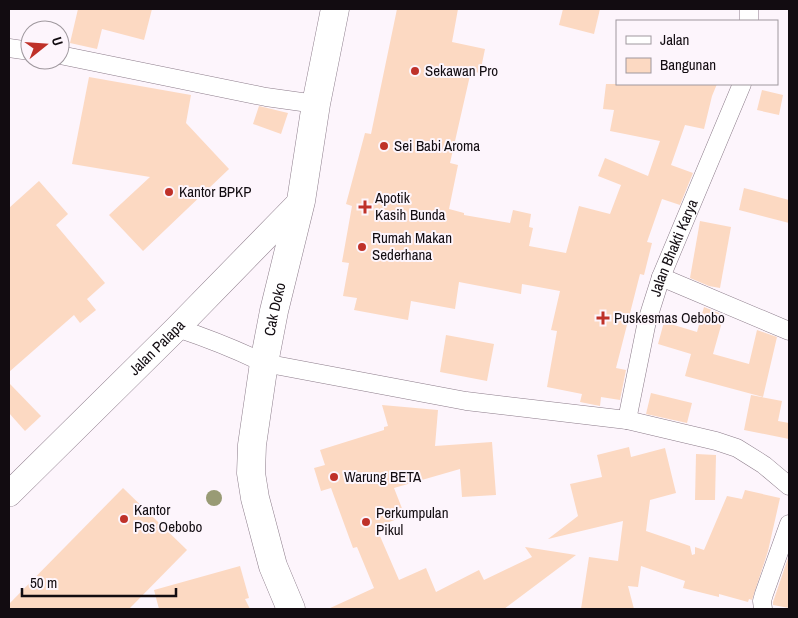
<svg xmlns="http://www.w3.org/2000/svg" width="798" height="618" viewBox="0 0 798 618" font-family="'Archivo Narrow',sans-serif">
	<style>
		.building { fill: #fcd9c2 }
		.lines { fill: none; stroke-linecap: round; stroke-linejoin: round }
		.minor-casing { stroke: #8c7c8a; stroke-width: 19 }
		.secondary-casing { stroke: #8c7c8a; stroke-width: 26 }
		.primary-casing { stroke: #8c7c8a; stroke-width: 29 }
		.minor { stroke: #fff; stroke-width: 18 }
		.secondary { stroke: #fff; stroke-width: 25 }
		.primary { stroke: #fff; stroke-width: 28 }
		.tree { fill: #999b75 }
		.poi-dot { fill: #bf3129; stroke: #fdf5fc; stroke-width: 2 }
		.labels { text-anchor: middle; stroke-width: 4; stroke-linejoin: round; paint-order: stroke }
		.poi-label { font-size: 15px; fill: #120c11; stroke: #fdf5fc; text-anchor: start }
		.street-label { font-size: 15px; fill: #120c11; stroke: #fdf5fc }
	</style>
	<rect width="100%" height="100%" fill="#fdf5fc"/>
	<!-- building -->
	<g class="building">
		<polygon points="78,9 152,9 144,40 102,29 97,49 70,43"/>
		<polygon points="397,9 458,9 452,42 485,49 480,73 471,71 463,106 450,163 458,165 449,209 464,213 464,215 510,223 513,210 531,214 529,227 533,228 529,246 566,253 579,206 610,214 621,185 598,176 605,158 648,176 660,141 610,131 614,110 603,109 606,84 717,84 712,96 704,129 685,125 671,165 693,173 680,205 662,199 647,242 652,243 644,275 640,274 616,368 626,370 620,400 601,397 600,406 580,402 582,394 547,387 557,331 551,330 560,291 522,284 521,294 459,282 455,309 411,301 408,320 354,310 357,298 343,296 349,263 342,262 352,206 346,204 365,133 371,134"/>
		<polygon points="563,9 600,9 594,34 559,25"/>
		<polygon points="89,77 191,95 186,123 229,169 143,251 109,215 150,177 72,164"/>
		<polygon points="762,90 783,95 779,115 757,110"/>
		<polygon points="259,106 288,113 281,134 253,124"/>
		<polygon points="39,181 68,214 56,225 105,283 87,299 96,310 80,323 74,315 9,372 9,208"/>
		<polygon points="744,188 789,200 789,223 739,210"/>
		<polygon points="700,221 731,227 720,288 709,286 690,278"/>
		<polygon points="704,307 724,315 713,354 749,364 757,330 777,337 763,397 685,376 691,354 658,344 664,322 697,332"/>
		<polygon points="446,335 494,344 487,381 440,372"/>
		<polygon points="9,383 41,416 25,431 9,413"/>
		<polygon points="651,393 692,403 687,423 646,414"/>
		<polygon points="751,395 782,401 778,421 789,423 789,439 744,430"/>
		<polygon points="382,405 438,410 435,446 492,442 496,495 462,497 460,469 394,488 405,516 376,527 399,580 426,568 436,592 479,570 484,580 532,557 525,547 576,555 504,609 328,609 374,588 357,547 353,548 331,488 321,491 314,468 325,465 320,450 384,430 384,427 388,426"/>
		<polygon points="629,447 631,457 665,448 676,493 650,500 646,531 690,546 692,555 695,554 695,547 704,550 727,496 742,499 745,490 780,498 768,551 752,600 749,599 748,602 719,594 719,597 683,588 685,581 641,566 638,587 628,586 634,609 581,609 589,557 618,561 623,521 548,539 578,516 570,484 602,477 597,455"/>
		<polygon points="696,454 716,455 715,500 695,500"/>
		<polygon points="123,488 187,550 129,609 9,609 9,604"/>
		<polygon points="788,558 789,558 789,608 773,605 773,602"/>
		<polygon points="240,566 249,598 245,599 250,609 159,609 154,590"/>
	</g>
	<g class="lines">
		<!-- minor casing -->
		<g class="minor-casing">
			<g id="minor">
				<polyline points="749,21 749,9"/>
				<polyline points="9,48 30,51"/>
				<polyline points="60,55 266,97 316,104"/>
				<polyline points="661,277 789,331"/>
				<path d="M 177,328 C 207,338 235,349 264,363 L 466,401 L 627,420 L 716,441 L 737,448 L 764,465 L 789,486"/>
				<path id="s1" d="M 627,420 L 647,321 L 661,277 L 742,84"/>
				<polyline points="763,609 762,601 764,594 789,524"/>
			</g>
		</g>
		<!-- secondary casing -->
		<g class="secondary-casing">
			<g id="secondary">
				<path id="s2" d="M 9,494 L 177,328 L 301,201"/>
			</g>
		</g>
		<!-- primary casing -->
		<g class="primary-casing">
			<g id="primary">
				<path id="s3" d="M 291,609 L 273,566 L 255,498 L 251,473 L 252,445 L 264,363 L 274,311 L 301,201 L 316,104 L 335,9"/>
			</g>
		</g>
		<!-- minor -->
		<use href="#minor" class="minor"/>
		<!-- secondary -->
		<use href="#secondary" class="secondary"/>
		<!-- primary -->
		<use href="#primary" class="primary"/>
	</g>
	<!-- trees -->
	<circle class="tree" cx="214" cy="498" r="8"/>
	<!-- markers -->
	<g class="poi-dot">
		<circle cx="415" cy="71" r="5"/>
		<circle cx="384" cy="146" r="5"/>
		<circle cx="169" cy="192" r="5"/>
		<path d="M362.5 199.5h5v5h5v5h-5v5h-5v-5h-5v-5h5z"/>
		<circle cx="362" cy="247" r="5"/>
		<path d="M600.5 310.5h5v5h5v5h-5v5h-5v-5h-5v-5h5z"/>
		<circle cx="334" cy="477" r="5"/>
		<circle cx="124" cy="519" r="5"/>
		<circle cx="366" cy="522" r="5"/>
	</g>
	<g class="labels">
		<!-- poi labels -->
		<g class="poi-label">
			<text x="425" y="76">Sekawan Pro</text>
			<text x="394" y="151">Sei Babi Aroma</text>
			<text x="179" y="197">Kantor BPKP</text>
			<text x="375" y="203">Apotik<tspan x="375" dy="17">Kasih Bunda</tspan></text>
			<text x="372" y="243">Rumah Makan<tspan x="372" dy="17">Sederhana</tspan></text>
			<text x="614" y="323">Puskesmas Oebobo</text>
			<text x="344" y="482">Warung BETA</text>
			<text x="134" y="515">Kantor<tspan x="134" dy="17">Pos Oebobo</tspan></text>
			<text x="376" y="518">Perkumpulan<tspan x="376" dy="17">Pikul</tspan></text>
		</g>
		<!-- street labels -->
		<g class="street-label">
			<text dy="5" stroke="none"><textPath href="#s1" startOffset="179">Jalan Bhakti Karya</textPath></text>
			<text dy="5" stroke="none"><textPath href="#s3" startOffset="308">Cak Doko</textPath></text>
			<text dy="5" stroke="none"><textPath href="#s2" startOffset="208">Jalan Palapa</textPath></text>
		</g>
	</g>
	<!-- border -->
	<rect width="798" height="618" fill="none" stroke="#120c11" stroke-width="20"/>
	<!-- legend -->
	<rect x="616" y="20" width="162" height="65" fill="#fdf5fc" stroke="#9f989e"/>
	<rect x="626" y="36" width="25" height="8" fill="#ffffff" stroke="#9f989e"/>
	<text x="660" y="45" font-size="15" fill="#120c11">Jalan</text>
	<rect x="626" y="58" width="25" height="15" fill="#fcd9c2" stroke="#9f989e"/>
	<text x="660" y="70" font-size="15" fill="#120c11">Bangunan</text>
	<!-- north arrow -->
	<g transform="translate(45 45) rotate(73)"><circle r="24" fill="#fdf5fc" stroke="#9f989e"/>
	<path d="M0-4L9 19L0 12L-9 19Z" fill="#bf3129"/>
	<text y="-8" font-size="14" font-weight="bold" text-anchor="middle" fill="#120c11">U</text>
	</g>
	<!-- scale -->
	<path d="M22 588v8h154v-8" fill="none" stroke="#120c11" stroke-width="2.5"/>
	<text x="30" y="588" font-size="15" fill="#120c11" stroke="#fdf5fc" stroke-width="4" paint-order="stroke">50 m</text>
</svg>
